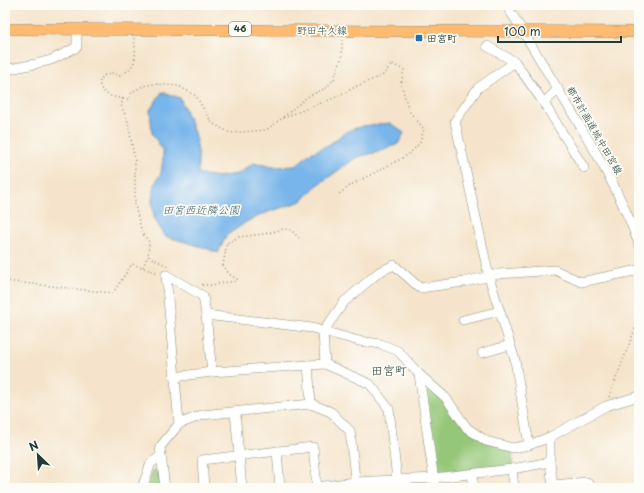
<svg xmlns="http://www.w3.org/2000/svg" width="644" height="493" viewBox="0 0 644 493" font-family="'Playpen Sans','Klee One',sans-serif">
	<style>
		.green { fill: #95c778; stroke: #5a8256 }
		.water { fill: #78b5ea; stroke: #4c798f }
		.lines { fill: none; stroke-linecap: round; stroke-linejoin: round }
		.minor-casing { stroke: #8a9080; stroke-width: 10 }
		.major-casing { stroke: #8a9080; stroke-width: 12 }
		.path { stroke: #8a9080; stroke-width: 1.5; stroke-dasharray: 1 3; stroke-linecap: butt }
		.minor { stroke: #fff; stroke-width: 9 }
		.major { stroke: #ffbb71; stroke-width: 11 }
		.poi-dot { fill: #1f6fb2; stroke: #fdfcf7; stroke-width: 1.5 }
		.labels { text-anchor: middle; stroke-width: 3.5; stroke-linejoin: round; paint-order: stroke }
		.shield { fill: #fdfcf7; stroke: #62766e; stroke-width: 1 }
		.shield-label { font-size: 9px; font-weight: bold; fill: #1f3d34 }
		.street-label { font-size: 10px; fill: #1f3d34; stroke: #fdfcf7 }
		.poi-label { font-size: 10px; font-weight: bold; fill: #1f3d34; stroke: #fdfcf7; text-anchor: start }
		.water-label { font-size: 11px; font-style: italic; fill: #3a616b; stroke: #fdfcf7 }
		.quarter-label { font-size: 12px; fill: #1f3d34; stroke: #fdfcf7 }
	</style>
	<rect width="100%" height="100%" fill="#fdfcf7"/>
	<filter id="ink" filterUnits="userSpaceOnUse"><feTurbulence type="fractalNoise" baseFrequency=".025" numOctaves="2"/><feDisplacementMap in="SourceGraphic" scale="8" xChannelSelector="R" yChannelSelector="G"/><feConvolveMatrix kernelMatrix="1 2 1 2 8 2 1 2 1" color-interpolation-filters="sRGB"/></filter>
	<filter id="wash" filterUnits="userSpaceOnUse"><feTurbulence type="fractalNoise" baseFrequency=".012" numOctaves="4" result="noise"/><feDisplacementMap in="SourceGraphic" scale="16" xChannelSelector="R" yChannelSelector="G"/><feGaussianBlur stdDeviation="0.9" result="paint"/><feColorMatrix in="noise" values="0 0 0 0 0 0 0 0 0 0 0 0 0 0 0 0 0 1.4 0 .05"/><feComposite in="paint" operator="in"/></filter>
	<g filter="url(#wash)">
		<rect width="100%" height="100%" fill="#f5e4cb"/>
		<!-- green -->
		<g class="green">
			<polygon points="419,374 467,428 486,441 513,448 512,469 434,478"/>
			<polygon points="156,470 159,471 161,488 147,488 153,471"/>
		</g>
		<!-- water -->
		<path class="water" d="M 162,92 L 180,98 C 187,115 196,133 198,152 C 199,159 197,167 198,174 L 217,177 L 238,174 L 254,163 L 273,167 L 295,166 L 309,154 L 330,144 L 347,131 L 363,126 L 390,123 L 404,133 L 398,144 L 378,152 L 357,157 L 315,187 L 302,201 L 268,212 L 246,222 L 226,236 L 218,253 L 203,247 L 164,236 L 154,217 L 152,201 L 154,185 L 161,173 L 163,159 L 163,151 L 152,133 L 150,110 Z"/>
	</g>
	<g filter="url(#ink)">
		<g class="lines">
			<!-- minor casing -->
			<g class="minor-casing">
				<g id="minor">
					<path d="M 506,5 C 524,32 540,60 557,88 C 588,138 619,188 639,244"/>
					<polyline points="487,46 515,62 544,103 584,168"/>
					<polyline points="515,62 478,88 455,121 489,277 515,360 529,445"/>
					<polyline points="5,70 35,64 51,60 77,47 77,29"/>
					<polyline points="544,103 558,89"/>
					<polyline points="166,275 179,424"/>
					<polyline points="166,275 203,296 206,315 212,372"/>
					<polyline points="206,315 312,328 359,341 381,344 398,351 419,374 446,398 467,428 486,441 513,448 529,445 550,437 606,406 639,396"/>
					<polyline points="463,320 500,311"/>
					<polyline points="482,353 510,345"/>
					<polyline points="325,364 370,384 389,409 398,488"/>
					<polyline points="419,374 435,488"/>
					<polyline points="174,377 212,372 308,365"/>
					<polyline points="311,404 308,365 325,364 323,332 344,302 379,272 394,265 420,288 464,282 499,274 555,270 581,282 639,270"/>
					<polyline points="235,412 242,488"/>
					<polyline points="550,437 550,462"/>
					<polyline points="277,451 280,488"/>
					<polyline points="512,469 514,488"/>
					<polyline points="472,474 474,488"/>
					<polyline points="553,485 587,482 591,488"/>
					<polyline points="317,487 355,482 434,478 512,469 550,462 553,488"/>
					<polyline points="142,488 151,463 161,456"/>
					<polyline points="165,488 160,447 179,424 202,415 311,404 331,412 350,431 356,488"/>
					<polyline points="204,488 202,460 313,447 317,488"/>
				</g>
			</g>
			<!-- major casing -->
			<g class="major-casing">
				<polyline id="major" points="5,29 639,32"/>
			</g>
			<!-- path -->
			<g class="path">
				<path d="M 123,99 C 111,96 103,96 99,83 L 103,76 L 112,73 L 120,76 C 138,65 136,58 134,38"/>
				<polyline points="283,118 334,98 357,86 383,75 392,64 404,70 401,84 409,111 424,129 420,143 408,155 351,185 339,194"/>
				<polyline points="167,266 148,256 149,242 142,233 135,206 135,162 128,122 121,105 123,99 129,99 132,92 143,86 154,84 179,86 196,96 212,123 230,133 266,130 281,119 307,97 326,88 334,79 342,56 342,40"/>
				<polyline points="143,267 148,256"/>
				<polyline points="5,281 113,293 132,264 158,273"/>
				<polyline points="202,285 211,285 236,281 237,279 229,274 223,265 227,243 239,237 264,234 284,229 291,230 299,238"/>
				<polyline points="609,397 639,318"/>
			</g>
			<!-- minor -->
			<use href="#minor" class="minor"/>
			<!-- major -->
			<use href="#major" class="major"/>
		</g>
	</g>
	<!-- markers -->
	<rect class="poi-dot" x="415" y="34" width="8" height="8" rx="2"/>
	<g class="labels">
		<!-- shield labels -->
		<rect class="shield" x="229" y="22" width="22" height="14" rx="3"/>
		<g class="shield-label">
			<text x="240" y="32">46</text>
		</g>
		<!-- street labels -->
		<g class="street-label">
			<text x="322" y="34">野田牛久線</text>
			<text transform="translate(595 130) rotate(60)" y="4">都市計画道城中田宮線</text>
		</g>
		<!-- poi labels -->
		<g class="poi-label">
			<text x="427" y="42">田宮町</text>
		</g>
		<!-- water labels -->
		<g class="water-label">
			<text x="201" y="214">田宮西近隣公園</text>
		</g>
		<!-- quarter labels -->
		<g class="quarter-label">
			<text x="389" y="375">田宮町</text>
		</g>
	</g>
	<!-- margin -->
	<rect width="644" height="493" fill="none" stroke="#fdfcf7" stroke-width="20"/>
	<!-- north arrow -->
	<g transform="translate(38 455) rotate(335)" stroke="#fdfcf7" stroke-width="3" paint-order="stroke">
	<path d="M0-3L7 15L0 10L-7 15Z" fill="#1f3d34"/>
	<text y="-6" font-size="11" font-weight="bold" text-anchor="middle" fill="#1f3d34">N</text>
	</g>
	<!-- scale -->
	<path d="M498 36v6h123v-6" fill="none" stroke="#1f3d34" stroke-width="2"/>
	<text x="504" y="36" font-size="12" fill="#1f3d34" stroke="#fdfcf7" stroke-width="3" paint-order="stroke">100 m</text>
</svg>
